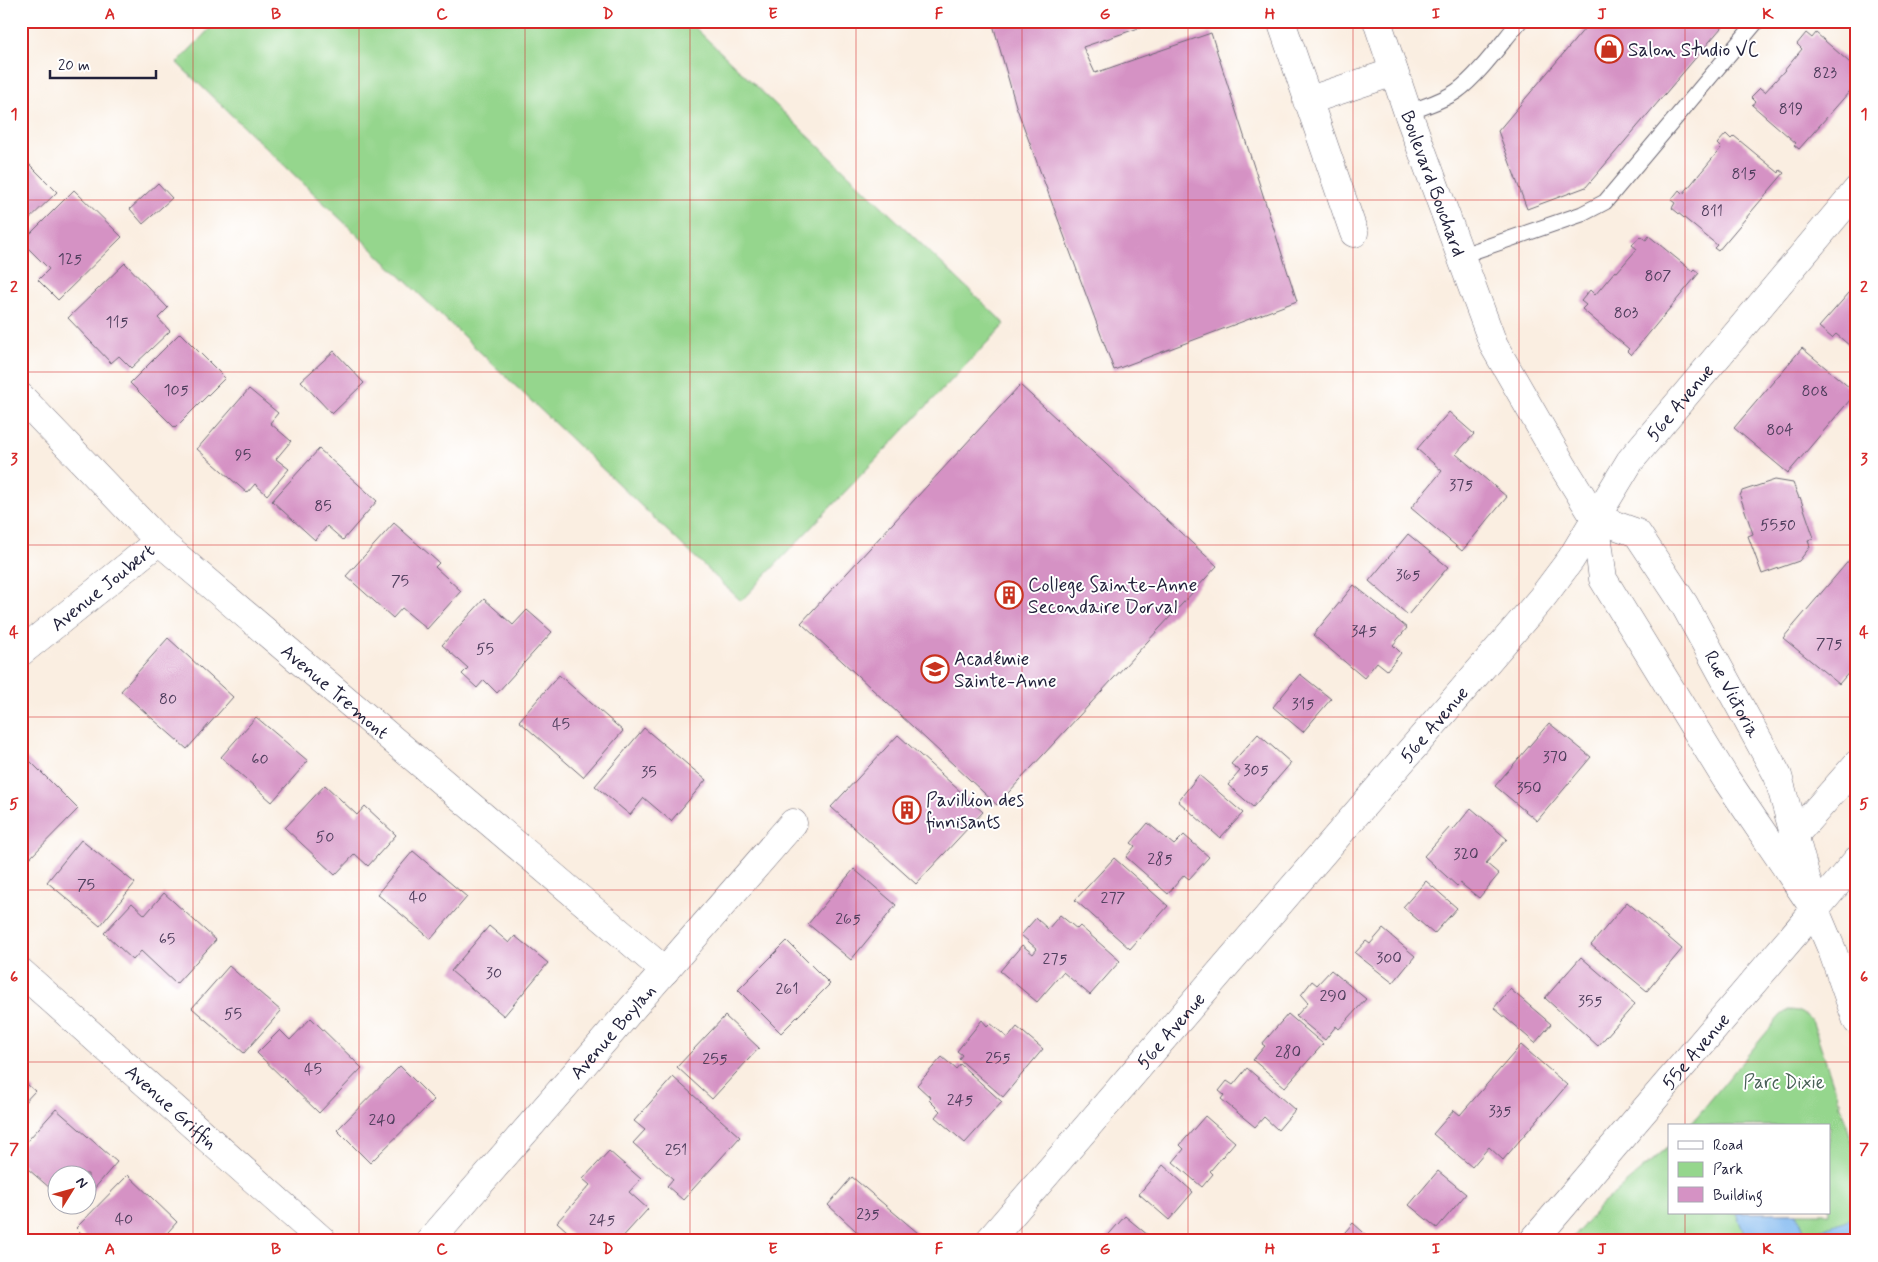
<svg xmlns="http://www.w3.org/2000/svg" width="1878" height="1262" viewBox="0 0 1878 1262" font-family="Mynerve,sans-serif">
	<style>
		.green { fill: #95d68d; stroke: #5c7c64 }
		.water { fill: #7fb7ef; stroke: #506c95 }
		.building { fill: #d592c4 }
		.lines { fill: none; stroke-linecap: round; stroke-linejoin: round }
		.lane-casing { stroke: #6e6975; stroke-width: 17 }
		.street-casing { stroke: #6e6975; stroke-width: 29 }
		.secondary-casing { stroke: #6e6975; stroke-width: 29 }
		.lane { stroke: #fff; stroke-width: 15 }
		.street { stroke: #fff; stroke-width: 28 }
		.secondary { stroke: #fff; stroke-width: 28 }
		.grid { fill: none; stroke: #d62828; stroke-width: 1; stroke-opacity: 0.55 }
		.labels { text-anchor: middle; stroke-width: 4; stroke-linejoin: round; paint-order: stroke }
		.number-label { font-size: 16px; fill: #4f3e5d }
		.poi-label { font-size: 19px; fill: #22223b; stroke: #fff; text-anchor: start }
		.street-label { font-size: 19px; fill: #22223b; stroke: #fff }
		.park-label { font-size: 19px; fill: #4a6158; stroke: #fff }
		.neatline { fill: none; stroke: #d62828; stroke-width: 2 }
		.grid-label { font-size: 16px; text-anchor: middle; font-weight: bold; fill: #d62828 }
	</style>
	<rect width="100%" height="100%" fill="#fff"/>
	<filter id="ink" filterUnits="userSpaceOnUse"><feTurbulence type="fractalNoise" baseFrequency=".02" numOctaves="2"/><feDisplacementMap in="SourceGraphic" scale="10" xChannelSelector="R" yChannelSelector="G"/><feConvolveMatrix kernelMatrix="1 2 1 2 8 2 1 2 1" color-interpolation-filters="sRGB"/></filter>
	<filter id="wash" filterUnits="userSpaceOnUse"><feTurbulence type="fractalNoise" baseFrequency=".0096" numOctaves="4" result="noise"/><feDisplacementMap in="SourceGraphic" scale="20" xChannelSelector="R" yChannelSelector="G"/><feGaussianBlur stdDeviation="1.12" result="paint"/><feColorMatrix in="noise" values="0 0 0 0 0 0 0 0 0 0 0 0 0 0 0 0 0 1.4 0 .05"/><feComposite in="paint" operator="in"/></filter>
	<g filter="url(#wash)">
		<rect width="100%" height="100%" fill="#faeee1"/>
		<!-- green -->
		<g class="green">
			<polygon points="217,21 688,21 1005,324 741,601 177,63"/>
			<path d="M 1788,1010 C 1800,1010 1806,1014 1813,1023 L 1857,1156 L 1857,1241 L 1570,1241 L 1600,1206 L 1669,1146 L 1669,1213 L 1829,1213 L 1829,1126 L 1689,1126 L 1780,1016 Z"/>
		</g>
		<!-- water -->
		<polygon class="water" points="1736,1213 1797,1213 1806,1235 1857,1216 1857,1241 1747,1241"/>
		<g id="blocks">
			<!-- building -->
			<g class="building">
				<polygon points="992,21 1159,21 1083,47 1095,73 1211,33 1297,301 1114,370 1016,106"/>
				<polygon points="1591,21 1727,21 1586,187 1527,209 1498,131"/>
				<polygon points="1806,33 1812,38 1816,33 1857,69 1857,83 1799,149 1794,145 1796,143 1752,105 1756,102 1751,97 1760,88 1765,92 1784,71 1802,49 1797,44"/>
				<polygon points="1726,134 1731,139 1734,136 1779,173 1780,170 1784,173 1718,251 1714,248 1717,245 1672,208 1675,203 1671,200 1679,190 1683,194 1721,148 1717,144"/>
				<polygon points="21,156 57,192 21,227"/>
				<polygon points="158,183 172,198 143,224 130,209"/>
				<polygon points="74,190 122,237 58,300 38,280 49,269 22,242"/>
				<polygon points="1640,236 1646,240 1649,236 1692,271 1694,269 1699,273 1631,355 1627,351 1629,349 1582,309 1586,305 1581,301 1590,290 1595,295 1615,271 1617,272 1637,249 1632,245"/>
				<polygon points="125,263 168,308 158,318 170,331 131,368 119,356 111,363 68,318"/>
				<polygon points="1857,284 1857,352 1836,334 1832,338 1819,327"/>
				<polygon points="180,333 225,378 175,428 130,383"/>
				<polygon points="1802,348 1856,393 1788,473 1734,428"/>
				<polygon points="334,351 364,383 332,414 301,381"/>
				<polygon points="1020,385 1217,566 997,805 801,623"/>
				<polygon points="249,389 278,413 270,423 291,441 276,459 289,469 267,495 255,484 247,493 197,449"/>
				<polygon points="1449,412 1474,434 1456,454 1507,497 1462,551 1411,508 1442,471 1417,449"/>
				<polygon points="319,449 377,501 343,540 327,526 315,540 272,501"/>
				<polygon points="1775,480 1793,483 1799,498 1800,497 1814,538 1808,540 1810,547 1799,561 1762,574 1748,536 1753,534 1740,496 1742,491"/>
				<polygon points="394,523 439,563 435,567 461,591 427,629 402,608 393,618 346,576"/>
				<polygon points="1408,534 1448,567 1408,615 1369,581"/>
				<polygon points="1851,558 1857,563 1857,663 1839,684 1783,638"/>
				<polygon points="1354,585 1407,628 1393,645 1401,653 1387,670 1377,662 1364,678 1313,635"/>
				<polygon points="484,599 513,625 527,610 552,632 497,693 484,680 477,688 462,674 468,668 442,645"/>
				<polygon points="168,638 233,697 187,749 121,691"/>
				<polygon points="1300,674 1331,699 1303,732 1273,707"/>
				<polygon points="559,675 623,731 583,777 519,721"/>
				<polygon points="256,717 308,761 272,802 221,757"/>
				<polygon points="1549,723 1591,757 1537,821 1495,786"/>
				<polygon points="644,728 706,780 671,821 644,798 630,815 595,786"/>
				<polygon points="1258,734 1291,763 1253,807 1228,785 1240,771 1231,764"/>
				<polygon points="898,735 983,812 916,884 831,807"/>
				<polygon points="27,758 78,809 24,864 21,862 21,764"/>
				<polygon points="1199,775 1243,813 1220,838 1178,801"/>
				<polygon points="325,785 357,815 365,806 396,835 368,866 355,854 335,875 285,828"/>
				<polygon points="1471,808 1507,839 1486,863 1499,874 1479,898 1460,883 1457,886 1424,856 1450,827 1453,830"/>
				<polygon points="1148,823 1174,845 1184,835 1209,857 1189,879 1184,875 1168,894 1126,857 1135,846 1131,843"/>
				<polygon points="81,840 135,883 100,926 47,882"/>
				<polygon points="413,851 467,897 431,939 377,894"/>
				<polygon points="1114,858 1168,906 1130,949 1075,900"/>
				<polygon points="854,869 896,905 851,960 808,924"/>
				<polygon points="1426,881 1457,908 1434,934 1403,907"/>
				<polygon points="164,893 216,940 176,984 141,951 133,960 104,933 132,903 145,915"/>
				<polygon points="1627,902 1682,949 1647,991 1591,945"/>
				<polygon points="1060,915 1077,929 1080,926 1120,961 1090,995 1063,972 1037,1002 1000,971 1022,945 1033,954 1037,949 1021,935 1036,918 1048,929"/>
				<polygon points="489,926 509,943 515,936 548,963 504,1016 451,971"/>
				<polygon points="1383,929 1415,956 1393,983 1355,953 1366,941 1370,944"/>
				<polygon points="787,941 830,984 781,1033 738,990"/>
				<polygon points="1581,957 1635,1004 1598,1046 1545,998"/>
				<polygon points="229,966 281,1011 244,1053 192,1008"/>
				<polygon points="1331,970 1366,999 1339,1029 1336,1026 1325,1040 1296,1016 1308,1003 1301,995 1312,981 1317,985"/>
				<polygon points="1510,989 1551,1024 1535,1043 1494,1008"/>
				<polygon points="1288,1014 1323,1044 1285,1087 1253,1060 1265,1046 1262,1044"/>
				<polygon points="725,1016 759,1048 712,1099 677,1067"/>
				<polygon points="311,1018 362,1068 319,1113 257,1053 280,1030 290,1040"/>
				<polygon points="982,1020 987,1026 990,1023 1008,1038 1017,1027 1043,1049 1003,1097 959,1059 962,1055 957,1051"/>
				<polygon points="1521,1045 1567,1085 1503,1160 1489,1147 1472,1167 1433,1134 1454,1110 1460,1115"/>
				<polygon points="942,1057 956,1069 960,1064 1002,1102 965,1143 935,1117 940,1111 929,1100 931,1098 917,1085"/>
				<polygon points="400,1066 434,1100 370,1163 337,1130"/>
				<polygon points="1247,1068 1295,1110 1278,1130 1264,1117 1255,1127 1221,1099 1224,1095 1219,1091 1227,1081 1233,1085"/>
				<polygon points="673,1077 740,1137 683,1200 667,1186 673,1179 633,1143 645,1130 634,1121"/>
				<polygon points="21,1079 35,1091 21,1106"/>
				<polygon points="56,1109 117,1162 88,1196 88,1174 58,1174 58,1195 21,1163 21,1148"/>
				<polygon points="1205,1116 1235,1142 1210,1171 1213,1174 1202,1187 1173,1162 1184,1149 1180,1145"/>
				<polygon points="609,1151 641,1179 629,1192 648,1209 619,1241 578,1241 557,1222 590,1185 583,1179"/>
				<polygon points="1163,1165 1193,1192 1169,1220 1139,1194"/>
				<polygon points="1438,1171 1466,1194 1437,1228 1409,1205"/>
				<polygon points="128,1175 177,1222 160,1241 119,1241 113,1235 108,1241 89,1241 76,1228"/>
				<polygon points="852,1177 918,1233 911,1241 867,1241 828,1205"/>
				<polygon points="1125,1216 1155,1241 1103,1241"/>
				<polygon points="1353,1223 1373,1241 1337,1241"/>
				<polygon points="828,1233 837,1241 821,1241"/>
			</g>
		</g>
	</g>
	<g filter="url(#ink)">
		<use href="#blocks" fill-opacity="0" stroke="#6e6975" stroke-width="1"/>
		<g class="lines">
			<!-- lane casing -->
			<g class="lane-casing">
				<g id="lane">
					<path d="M 1408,113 C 1424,106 1443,101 1457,91 C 1479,75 1502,42 1520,21"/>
					<polyline points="1460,256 1582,214 1605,202 1757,21"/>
				</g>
			</g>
			<!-- street casing -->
			<g class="street-casing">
				<g id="street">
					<polyline points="1281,21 1354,233"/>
					<polyline points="1307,101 1394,72"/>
					<path id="s1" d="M 21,397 L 159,541 L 665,971"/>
					<path id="s2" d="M 21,652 L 159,541"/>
					<path id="s3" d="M 21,972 L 323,1241"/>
					<path id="s4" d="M 430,1241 L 793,823"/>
					<path id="s5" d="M 989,1241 L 1541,599 L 1571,559 L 1630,461 L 1857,190"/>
					<path id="s6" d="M 1533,1241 L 1815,910"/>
				</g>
			</g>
			<!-- secondary casing -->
			<g class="secondary-casing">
				<g id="secondary">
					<path id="s7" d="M 1377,21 L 1408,113 L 1494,346 L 1564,468 L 1595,518 L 1603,579 L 1726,779 L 1815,910"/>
					<path id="s8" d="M 1595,518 L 1637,533 L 1684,604 L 1778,776 L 1815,910 L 1832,950 L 1857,1021"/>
					<polyline points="1785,846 1857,764"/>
					<polyline points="1815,910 1857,860"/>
				</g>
			</g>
			<!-- lane -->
			<use href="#lane" class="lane"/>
			<!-- street -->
			<use href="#street" class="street"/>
			<!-- secondary -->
			<use href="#secondary" class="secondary"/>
		</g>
	</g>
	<!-- grid -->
	<path class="grid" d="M 193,21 L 193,1241M 359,21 L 359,1241M 525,21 L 525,1241M 690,21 L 690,1241M 856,21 L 856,1241M 1022,21 L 1022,1241M 1188,21 L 1188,1241M 1353,21 L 1353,1241M 1519,21 L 1519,1241M 1685,21 L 1685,1126M 21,200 L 1857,200M 21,372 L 1857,372M 21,545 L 1857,545M 21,717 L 1857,717M 21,890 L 1857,890M 21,1062 L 1857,1062M 1685,1213 L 1685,1241"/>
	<!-- icons -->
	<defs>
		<g id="shop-ring" transform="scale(1.4375)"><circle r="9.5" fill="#fff" stroke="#c8321e" stroke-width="1.5"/><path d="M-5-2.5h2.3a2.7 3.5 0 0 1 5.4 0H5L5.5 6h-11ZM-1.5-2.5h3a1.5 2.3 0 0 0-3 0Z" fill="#c8321e"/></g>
		<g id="building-ring" transform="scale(1.4375)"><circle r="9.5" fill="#fff" stroke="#c8321e" stroke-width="1.5"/><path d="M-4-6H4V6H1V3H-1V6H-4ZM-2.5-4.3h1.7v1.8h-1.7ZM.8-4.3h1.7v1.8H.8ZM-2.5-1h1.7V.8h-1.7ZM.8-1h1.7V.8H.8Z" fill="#c8321e"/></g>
		<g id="school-ring" transform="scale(1.4375)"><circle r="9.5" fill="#fff" stroke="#c8321e" stroke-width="1.5"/><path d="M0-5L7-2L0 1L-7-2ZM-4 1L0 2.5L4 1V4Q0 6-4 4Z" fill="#c8321e"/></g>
	</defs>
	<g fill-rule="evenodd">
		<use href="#shop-ring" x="1609" y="49"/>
		<use href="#building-ring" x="1009" y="595"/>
		<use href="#school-ring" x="935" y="669"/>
		<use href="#building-ring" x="907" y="810"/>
	</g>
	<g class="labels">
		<!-- number labels -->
		<g class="number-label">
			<text x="1825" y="78">823</text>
			<text x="1791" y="114">819</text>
			<text x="1744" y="179">815</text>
			<text x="1712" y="216">811</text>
			<text x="70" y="264">125</text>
			<text x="1658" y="281">807</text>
			<text x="1626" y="318">803</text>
			<text x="117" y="327">115</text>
			<text x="176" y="395">105</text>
			<text x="1815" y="396">808</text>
			<text x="1780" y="435">804</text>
			<text x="243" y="460">95</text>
			<text x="1461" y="490">375</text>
			<text x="323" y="511">85</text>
			<text x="1778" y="530">5550</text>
			<text x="1408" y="580">365</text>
			<text x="400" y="586">75</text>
			<text x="1364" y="636">345</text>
			<text x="1829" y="649">775</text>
			<text x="485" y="654">55</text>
			<text x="168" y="704">80</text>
			<text x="1303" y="709">315</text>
			<text x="561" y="729">45</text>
			<text x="1555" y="762">370</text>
			<text x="260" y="764">60</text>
			<text x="1256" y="775">305</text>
			<text x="649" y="777">35</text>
			<text x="1529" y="793">350</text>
			<text x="325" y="842">50</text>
			<text x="1466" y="859">320</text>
			<text x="1160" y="864">285</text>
			<text x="86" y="890">75</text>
			<text x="418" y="902">40</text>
			<text x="1113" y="903">277</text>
			<text x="848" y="924">265</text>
			<text x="167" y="944">65</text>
			<text x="1389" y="963">300</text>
			<text x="1055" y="964">275</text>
			<text x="494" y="978">30</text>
			<text x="787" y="994">261</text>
			<text x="1333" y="1001">290</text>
			<text x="1590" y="1006">355</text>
			<text x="233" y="1019">55</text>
			<text x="1288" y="1057">280</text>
			<text x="998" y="1063">255</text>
			<text x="715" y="1064">255</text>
			<text x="313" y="1074">45</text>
			<text x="960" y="1105">245</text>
			<text x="1500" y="1116">335</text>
			<text x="382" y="1125">240</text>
			<text x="676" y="1155">251</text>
			<text x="868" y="1219">235</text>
			<text x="124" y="1224">40</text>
			<text x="602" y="1225">245</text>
		</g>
		<!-- poi labels -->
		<g class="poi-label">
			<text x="1628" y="56">Salon Studio VC</text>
			<text x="1028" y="591">College Sainte-Anne<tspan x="1028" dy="22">Secondaire Dorval</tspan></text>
			<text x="954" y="665">Académie<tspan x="954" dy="22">Sainte-Anne</tspan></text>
			<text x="926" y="806">Pavillion des<tspan x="926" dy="22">finnisants</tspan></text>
		</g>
		<!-- street labels -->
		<g class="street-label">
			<text dy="7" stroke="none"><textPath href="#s7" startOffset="172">Boulevard Bouchard</textPath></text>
			<text dy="7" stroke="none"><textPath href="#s5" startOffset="1088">56e Avenue</textPath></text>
			<text dy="7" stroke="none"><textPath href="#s2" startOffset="104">Avenue Joubert</textPath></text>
			<text dy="7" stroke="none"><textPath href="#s1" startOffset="431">Avenue Tremont</textPath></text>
			<text dy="7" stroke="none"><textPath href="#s8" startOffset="232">Rue Victoria</textPath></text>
			<text dy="7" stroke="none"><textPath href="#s5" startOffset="682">56e Avenue</textPath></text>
			<text dy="7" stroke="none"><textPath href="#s5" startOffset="278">56e Avenue</textPath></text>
			<text dy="7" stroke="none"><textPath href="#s4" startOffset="278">Avenue Boylan</textPath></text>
			<text dy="7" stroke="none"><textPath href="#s6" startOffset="250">55e Avenue</textPath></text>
			<text dy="7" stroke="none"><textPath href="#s3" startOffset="202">Avenue Griffin</textPath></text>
		</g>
		<!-- park labels -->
		<g class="park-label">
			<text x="1784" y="1088">Parc Dixie</text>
		</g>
	</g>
	<!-- margin -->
	<rect width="1878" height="1262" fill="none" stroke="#fff" stroke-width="55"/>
	<!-- legend -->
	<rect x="1668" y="1124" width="162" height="90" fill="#ffffff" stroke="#a7a7b1"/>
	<rect x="1678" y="1141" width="25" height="8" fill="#ffffff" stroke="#a7a7b1"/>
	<text x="1713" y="1150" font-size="15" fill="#22223b">Road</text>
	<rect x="1678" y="1162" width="25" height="15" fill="#95d68d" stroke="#a7a7b1"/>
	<text x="1713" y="1174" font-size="15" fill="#22223b">Park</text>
	<rect x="1678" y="1187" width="25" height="15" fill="#d592c4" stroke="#a7a7b1"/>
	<text x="1713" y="1200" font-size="15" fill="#22223b">Building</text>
	<!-- north arrow -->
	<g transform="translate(72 1190) rotate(53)"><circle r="24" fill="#ffffff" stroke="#a7a7b1"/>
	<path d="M0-4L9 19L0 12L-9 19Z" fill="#c8321e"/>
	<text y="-8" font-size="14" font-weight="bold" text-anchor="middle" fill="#22223b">N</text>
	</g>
	<!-- scale -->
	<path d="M50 70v8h106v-8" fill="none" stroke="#22223b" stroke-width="2.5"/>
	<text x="58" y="70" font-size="15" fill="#22223b" stroke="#ffffff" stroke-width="4" paint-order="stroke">20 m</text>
	<rect x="28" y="28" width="1822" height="1206" class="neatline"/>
	<g class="grid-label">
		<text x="110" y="19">A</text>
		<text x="276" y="19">B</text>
		<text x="442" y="19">C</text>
		<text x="608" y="19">D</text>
		<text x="773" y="19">E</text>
		<text x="939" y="19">F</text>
		<text x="1105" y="19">G</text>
		<text x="1270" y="19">H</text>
		<text x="1436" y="19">I</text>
		<text x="1602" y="19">J</text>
		<text x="1768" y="19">K</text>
		<text x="14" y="119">1</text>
		<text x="1864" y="119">1</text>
		<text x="14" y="292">2</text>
		<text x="1864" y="292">2</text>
		<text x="14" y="464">3</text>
		<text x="1864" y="464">3</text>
		<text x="14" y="637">4</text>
		<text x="1864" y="637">4</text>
		<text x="14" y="809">5</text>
		<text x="1864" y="809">5</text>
		<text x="14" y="982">6</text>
		<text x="1864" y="982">6</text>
		<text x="14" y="1154">7</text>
		<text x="1864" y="1154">7</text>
		<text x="110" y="1254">A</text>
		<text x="276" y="1254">B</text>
		<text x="442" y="1254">C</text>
		<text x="608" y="1254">D</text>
		<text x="773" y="1254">E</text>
		<text x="939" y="1254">F</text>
		<text x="1105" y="1254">G</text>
		<text x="1270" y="1254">H</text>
		<text x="1436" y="1254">I</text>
		<text x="1602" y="1254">J</text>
		<text x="1768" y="1254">K</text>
	</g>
</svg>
